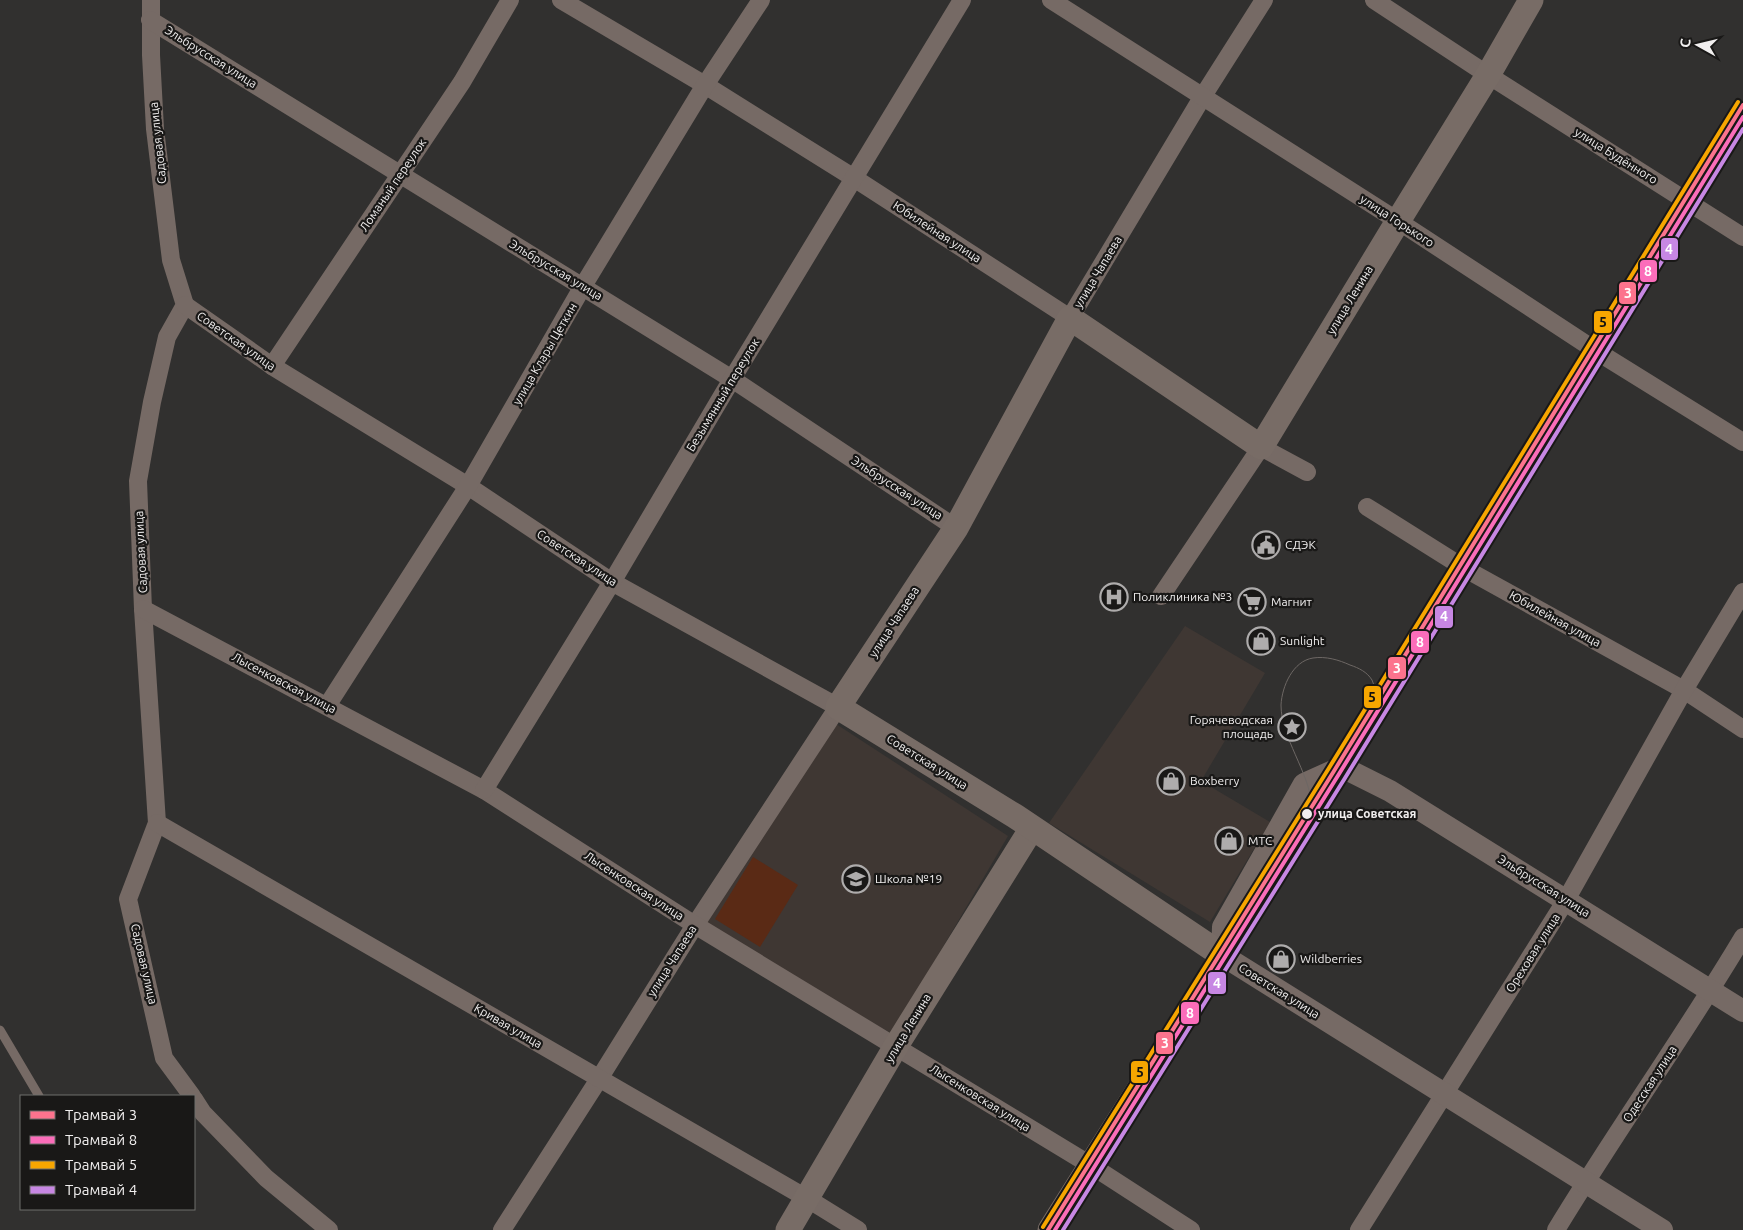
<svg xmlns="http://www.w3.org/2000/svg" width="1743" height="1230" viewBox="0 0 1743 1230" font-family="Ubuntu,sans-serif">
	<style>
		.built { fill: #3f3733 }
		.green { fill: #5a2a15 }
		.lines { fill: none; stroke-linecap: round; stroke-linejoin: round }
		.service { stroke: #766a65; stroke-width: 9 }
		.minor { stroke: #766a65; stroke-width: 18 }
		.tertiary { stroke: #766a65; stroke-width: 22 }
		.secondary { stroke: #786c66; stroke-width: 25 }
		.tram { stroke: #6d6764; stroke-width: 1 }
		.tram-1-casing { stroke: #191817; stroke-width: 8 }
		.tram-2-casing { stroke: #191817; stroke-width: 8 }
		.tram-3-casing { stroke: #191817; stroke-width: 8 }
		.tram-4-casing { stroke: #191817; stroke-width: 8 }
		.tram-1 { stroke: #fc738d; stroke-width: 4 }
		.tram-2 { stroke: #fb6dba; stroke-width: 4 }
		.tram-3 { stroke: #f7a600; stroke-width: 4 }
		.tram-4 { stroke: #c787e3; stroke-width: 4 }
		.stop-dot { fill: #f1efef; stroke: #191817; stroke-width: 2 }
		.labels { text-anchor: middle; stroke-width: 4.5; stroke-linejoin: round; paint-order: stroke }
		.street-label { font-size: 12px; fill: #f1efef; stroke: #191817 }
		.poi-label { font-size: 12px; fill: #f1efef; stroke: #191817; text-anchor: start }
		.stop-label { font-size: 12px; font-weight: bold; fill: #f1efef; stroke: #191817; text-anchor: start }
		.line-badge { stroke: #191817; stroke-width: 2 }
		.badge-label { font-size: 14px; text-anchor: middle; font-weight: bold; fill: #fff }
		.pale-badge-label { font-size: 14px; text-anchor: middle; font-weight: bold; fill: #111 }
	</style>
	<rect width="100%" height="100%" fill="#31302f"/>
	<!-- built -->
	<g class="built">
		<polygon points="1185,626 1265,673 1201,781 1270,822 1210,922 1049,823"/>
		<polygon points="833,722 1008,836 892,1034 701,922"/>
	</g>
	<!-- green -->
	<polygon class="green" points="753,857 798,885 760,947 715,919"/>
	<g class="lines">
		<!-- service -->
		<polyline class="service" points="0,1030 39,1096"/>
		<!-- minor -->
		<g class="minor">
			<polyline points="151,0 151,55 155,129 171,260 185,305 167,337 152,402 138,481 143,609 157,823 128,899 164,1058 192,1096"/>
			<polyline points="561,0 705,85 854,178 1070,318 1203,96 1264,0"/>
			<polyline points="1051,0 1398,221 1601,354 1743,442"/>
			<polyline points="1374,0 1488,75 1743,237"/>
			<polyline points="150,20 732,379 956,528"/>
			<polyline points="185,305 272,366 468,486 612,582 838,707 695,925 599,1079 502,1230"/>
			<polyline points="272,366 462,82 510,0"/>
			<polyline points="1367,507 1469,571 1684,690 1743,729"/>
			<polyline points="1161,596 1261,447 1307,472"/>
			<polyline points="143,609 484,790 695,925 1092,1166 1191,1230"/>
			<polyline points="327,706 468,486 583,286 705,85 761,0"/>
			<polyline points="1342,767 1743,112"/>
			<polyline points="484,790 612,582 732,379 962,0"/>
			<polyline points="157,823 808,1199 858,1230"/>
			<polyline points="194,1099 203,1113 266,1178 329,1230"/>
			<polyline points="1359,1230 1566,900 1684,690 1743,592"/>
			<path d="M 1556,1230 C 1616,1131 1684,1036 1743,937"/>
		</g>
		<!-- tertiary -->
		<polyline class="tertiary" points="1662,1230 1222,955 1223,927 1304,784 1342,767 1390,791 1743,1011"/>
		<!-- secondary -->
		<g class="secondary">
			<polyline points="788,1230 896,1046 1032,828"/>
			<polyline points="1050,1230 1211,975 1222,955 1015,816 838,707 956,528 1070,318 1261,447 1398,221 1488,75 1531,0"/>
		</g>
		<!-- tram -->
		<path class="tram" d="M 1312,806 C 1309,771 1281,738 1281,705 C 1282,686 1293,661 1313,658 C 1326,656 1339,660 1350,665 C 1359,668 1367,672 1372,680 C 1378,692 1374,711 1372,725"/>
		<!-- tram-1 casing -->
		<g class="tram-1-casing">
			<polyline id="tram-1" points="1048,1230 1334,771 1743,105"/>
		</g>
		<!-- tram-2 casing -->
		<g class="tram-2-casing">
			<polyline id="tram-2" points="1055,1230 1339,774 1743,117"/>
		</g>
		<!-- tram-3 casing -->
		<g class="tram-3-casing">
			<polyline id="tram-3" points="1043,1227 1329,768 1738,102"/>
		</g>
		<!-- tram-4 casing -->
		<g class="tram-4-casing">
			<polyline id="tram-4" points="1063,1230 1345,778 1743,129"/>
		</g>
		<!-- tram-1 -->
		<use href="#tram-1" class="tram-1"/>
		<!-- tram-2 -->
		<use href="#tram-2" class="tram-2"/>
		<!-- tram-3 -->
		<use href="#tram-3" class="tram-3"/>
		<!-- tram-4 -->
		<use href="#tram-4" class="tram-4"/>
	</g>
	<!-- icons -->
	<defs>
		<g id="civic-ring" transform="scale(1.4375)"><circle r="9.5" fill="#191817" stroke="#aeacac" stroke-width="1.5"/><path d="M-.6-6.5H3V-4.5H.6V-3L4-1V1h2V6H-6V1h2V-1L-.6-3ZM-1.2 2.5V6h2.4V2.5Z" fill="#aeacac"/></g>
		<g id="hospital-ring" transform="scale(1.4375)"><circle r="9.5" fill="#191817" stroke="#aeacac" stroke-width="1.5"/><path d="M-5-5h3v3.5h4V-5h3V5h-3V1.5h-4V5h-3Z" fill="#aeacac"/></g>
		<g id="supermarket-ring" transform="scale(1.4375)"><circle r="9.5" fill="#191817" stroke="#aeacac" stroke-width="1.5"/><path d="M-6-5.5h2.5l.6 2H6L4.5 2H-2.5L-4.4-4H-6ZM-1.5 3.2a1.3 1.3 0 1 0 .1 0ZM3 3.2a1.3 1.3 0 1 0 .1 0Z" fill="#aeacac"/></g>
		<g id="shop-ring" transform="scale(1.4375)"><circle r="9.5" fill="#191817" stroke="#aeacac" stroke-width="1.5"/><path d="M-5-2.5h2.3a2.7 3.5 0 0 1 5.4 0H5L5.5 6h-11ZM-1.5-2.5h3a1.5 2.3 0 0 0-3 0Z" fill="#aeacac"/></g>
		<g id="sight-ring" transform="scale(1.4375)"><circle r="9.5" fill="#191817" stroke="#aeacac" stroke-width="1.5"/><path d="M0-6L1.8-2.2L6-1.7L2.9 1.2L3.7 5.4L0 3.3L-3.7 5.4L-2.9 1.2L-6-1.7L-1.8-2.2Z" fill="#aeacac"/></g>
		<g id="school-ring" transform="scale(1.4375)"><circle r="9.5" fill="#191817" stroke="#aeacac" stroke-width="1.5"/><path d="M0-5L7-2L0 1L-7-2ZM-4 1L0 2.5L4 1V4Q0 6-4 4Z" fill="#aeacac"/></g>
	</defs>
	<g fill-rule="evenodd">
		<use href="#civic-ring" x="1266" y="545"/>
		<use href="#hospital-ring" x="1114" y="597"/>
		<use href="#supermarket-ring" x="1252" y="602"/>
		<use href="#shop-ring" x="1261" y="641"/>
		<use href="#sight-ring" x="1292" y="727"/>
		<use href="#shop-ring" x="1171" y="781"/>
		<use href="#shop-ring" x="1229" y="841"/>
		<use href="#school-ring" x="856" y="879"/>
		<use href="#shop-ring" x="1281" y="959"/>
	</g>
	<!-- markers -->
	<circle class="stop-dot" cx="1307" cy="814" r="6"/>
	<g class="labels">
		<!-- street labels -->
		<g class="street-label">
			<text transform="translate(211 57) rotate(32)" y="4">Эльбрусская улица</text>
			<text transform="translate(158 143) rotate(-96)" y="4">Садовая улица</text>
			<text transform="translate(1616 156) rotate(32)" y="4">улица Будённого</text>
			<text transform="translate(393 185) rotate(-56)" y="4">Ломаный переулок</text>
			<text transform="translate(1397 221) rotate(33)" y="4">улица Горького</text>
			<text transform="translate(937 232) rotate(33)" y="4">Юбилейная улица</text>
			<text transform="translate(556 270) rotate(31)" y="4">Эльбрусская улица</text>
			<text transform="translate(1098 272) rotate(-59)" y="4">улица Чапаева</text>
			<text transform="translate(1350 300) rotate(-59)" y="4">улица Ленина</text>
			<text transform="translate(236 341) rotate(35)" y="4">Советская улица</text>
			<text transform="translate(545 354) rotate(-60)" y="4">улица Клары Цеткин</text>
			<text transform="translate(723 395) rotate(-59)" y="4">Безымянный переулок</text>
			<text transform="translate(897 488) rotate(33)" y="4">Эльбрусская улица</text>
			<text transform="translate(141 552) rotate(-93)" y="4">Садовая улица</text>
			<text transform="translate(577 558) rotate(33)" y="4">Советская улица</text>
			<text transform="translate(1555 619) rotate(29)" y="4">Юбилейная улица</text>
			<text transform="translate(894 622) rotate(-57)" y="4">улица Чапаева</text>
			<text transform="translate(284 683) rotate(28)" y="4">Лысенковская улица</text>
			<text transform="translate(927 762) rotate(32)" y="4">Советская улица</text>
			<text transform="translate(634 886) rotate(33)" y="4">Лысенковская улица</text>
			<text transform="translate(1544 886) rotate(32)" y="4">Эльбрусская улица</text>
			<text transform="translate(1533 953) rotate(-58)" y="4">Ореховая улица</text>
			<text transform="translate(672 961) rotate(-58)" y="4">улица Чапаева</text>
			<text transform="translate(144 964) rotate(77)" y="4">Садовая улица</text>
			<text transform="translate(1279 991) rotate(32)" y="4">Советская улица</text>
			<text transform="translate(508 1026) rotate(30)" y="4">Кривая улица</text>
			<text transform="translate(908 1028) rotate(-59)" y="4">улица Ленина</text>
			<text transform="translate(1650 1084) rotate(-57)" y="4">Одесская улица</text>
			<text transform="translate(980 1098) rotate(32)" y="4">Лысенковская улица</text>
		</g>
		<!-- poi labels -->
		<g class="poi-label">
			<text x="1285" y="549">СДЭК</text>
			<text x="1133" y="601">Поликлиника №3</text>
			<text x="1271" y="606">Магнит</text>
			<text x="1280" y="645">Sunlight</text>
			<text x="1273" y="724" text-anchor="end">Горячеводская<tspan x="1273" dy="14">площадь</tspan></text>
			<text x="1190" y="785">Boxberry</text>
			<text x="1248" y="845">МТС</text>
			<text x="875" y="883">Школа №19</text>
			<text x="1300" y="963">Wildberries</text>
		</g>
		<!-- stop labels -->
		<g class="stop-label">
			<text x="1318" y="818">улица Советская</text>
		</g>
	</g>
	<g class="line-badge">
		<rect x="1660" y="237" width="19" height="24" rx="5" fill="#c787e3"/>
		<rect x="1639" y="259" width="19" height="24" rx="5" fill="#fb6dba"/>
		<rect x="1618" y="281" width="19" height="24" rx="5" fill="#fc738d"/>
		<rect x="1593" y="310" width="20" height="24" rx="5" fill="#f7a600"/>
		<rect x="1434" y="605" width="20" height="24" rx="5" fill="#c787e3"/>
		<rect x="1410" y="630" width="20" height="24" rx="5" fill="#fb6dba"/>
		<rect x="1387" y="656" width="20" height="24" rx="5" fill="#fc738d"/>
		<rect x="1363" y="685" width="19" height="24" rx="5" fill="#f7a600"/>
		<rect x="1207" y="971" width="20" height="24" rx="5" fill="#c787e3"/>
		<rect x="1180" y="1001" width="20" height="24" rx="5" fill="#fb6dba"/>
		<rect x="1155" y="1031" width="19" height="24" rx="5" fill="#fc738d"/>
		<rect x="1130" y="1060" width="19" height="24" rx="5" fill="#f7a600"/>
	</g>
	<g class="badge-label">
		<text x="1669" y="254">4</text>
		<text x="1648" y="276">8</text>
		<text x="1628" y="298">3</text>
		<text x="1444" y="621">4</text>
		<text x="1420" y="647">8</text>
		<text x="1397" y="673">3</text>
		<text x="1217" y="988">4</text>
		<text x="1190" y="1018">8</text>
		<text x="1165" y="1048">3</text>
	</g>
	<g class="pale-badge-label">
		<text x="1603" y="327">5</text>
		<text x="1372" y="702">5</text>
		<text x="1140" y="1077">5</text>
	</g>
	<!-- legend -->
	<rect x="20" y="1095" width="175" height="115" fill="#191817" stroke="#6f6e6d"/>
	<rect x="30" y="1111" width="25" height="8" fill="#fc738d" stroke="#6f6e6d"/>
	<text x="65" y="1120" font-size="15" fill="#f1efef">Трамвай 3</text>
	<rect x="30" y="1136" width="25" height="8" fill="#fb6dba" stroke="#6f6e6d"/>
	<text x="65" y="1145" font-size="15" fill="#f1efef">Трамвай 8</text>
	<rect x="30" y="1161" width="25" height="8" fill="#f7a600" stroke="#6f6e6d"/>
	<text x="65" y="1170" font-size="15" fill="#f1efef">Трамвай 5</text>
	<rect x="30" y="1186" width="25" height="8" fill="#c787e3" stroke="#6f6e6d"/>
	<text x="65" y="1195" font-size="15" fill="#f1efef">Трамвай 4</text>
	<!-- north arrow -->
	<g transform="translate(1698 45) rotate(278)" stroke="#191817" stroke-width="4" paint-order="stroke">
	<path d="M0-4L9 19L0 12L-9 19Z" fill="#f1efef"/>
	<text y="-8" font-size="14" font-weight="bold" text-anchor="middle" fill="#f1efef">С</text>
	</g>
</svg>
